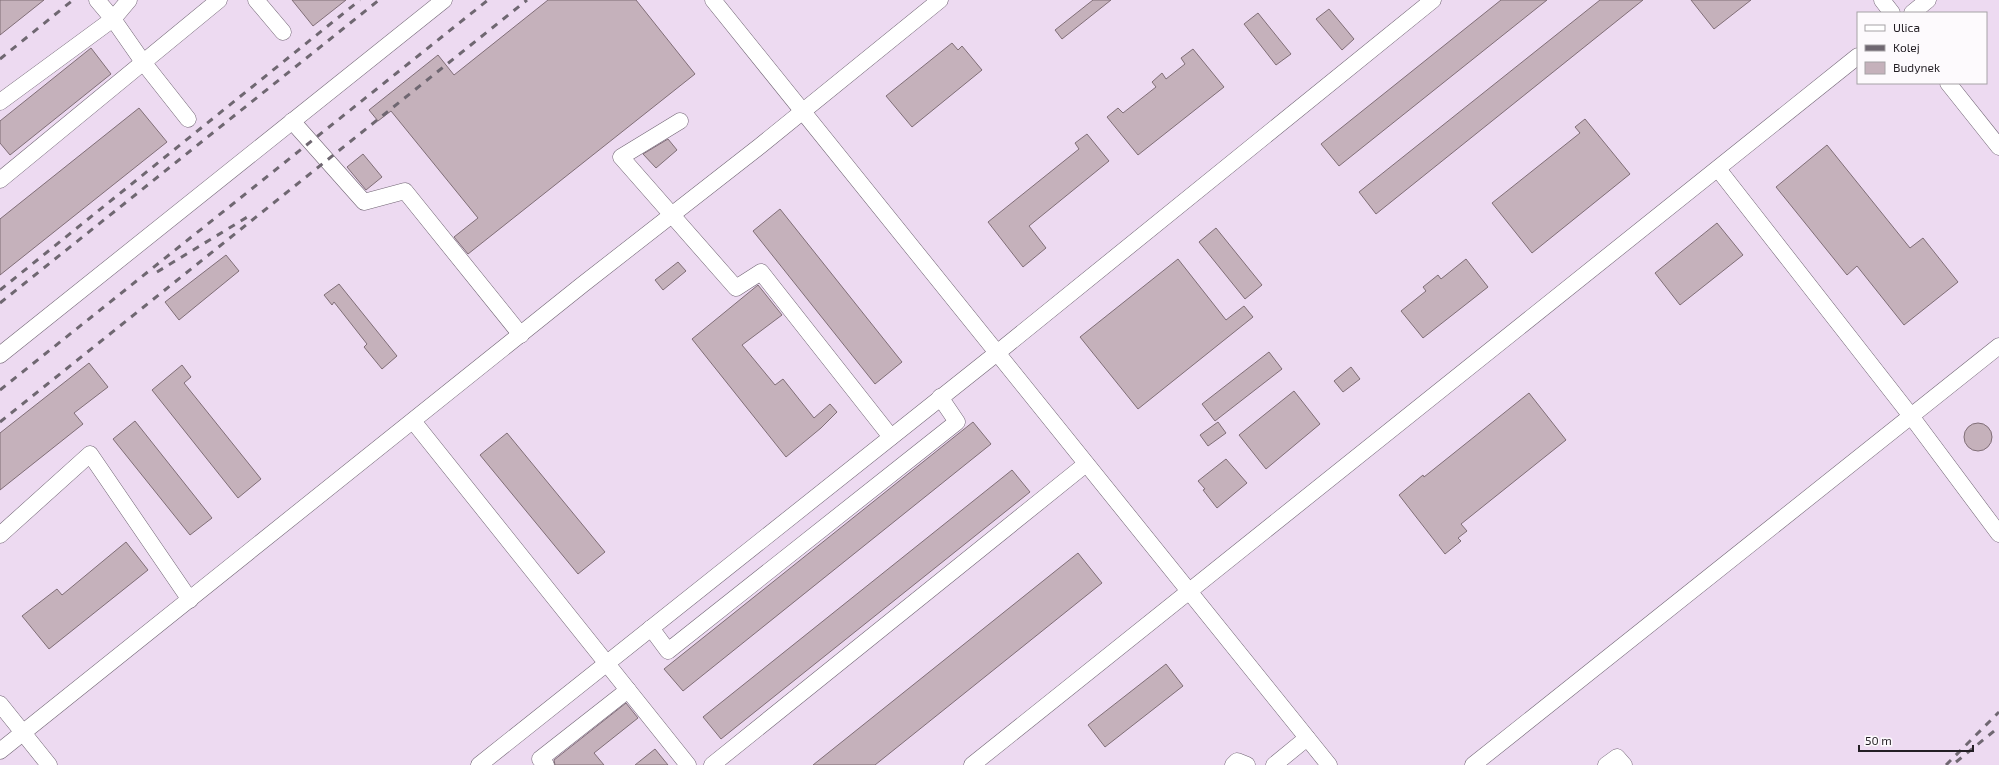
<svg xmlns="http://www.w3.org/2000/svg" width="1999" height="765" viewBox="0 0 1999 765" font-family="'Exo 2',sans-serif">
	<style>
		.built { fill: #eddaf1; fill-rule: evenodd }
		.building { fill: #c5b1bb; stroke: #806e77 }
		.lines { fill: none; stroke-linecap: round; stroke-linejoin: round }
		.minor-casing { stroke: #716574; stroke-width: 17 }
		.minor { stroke: #fff; stroke-width: 16 }
		.rail { stroke: #6f6771; stroke-width: 3; stroke-dasharray: 7 7; stroke-linecap: butt }
	</style>
	<rect width="100%" height="100%" fill="#f6e8f9"/>
	<!-- built -->
	<path class="built" d="M 0,0 L 1999,0 L 1999,765 L 0,765 ZM 1858,13 L 1986,13 L 1986,83 L 1858,83 Z"/>
	<!-- building -->
	<g class="building">
		<polygon points="0,0 44,0 0,35"/>
		<polygon points="292,0 346,0 313,26"/>
		<polygon points="548,0 636,0 695,74 468,254 454,237 478,218 391,111 378,121 369,110 438,55 454,75"/>
		<polygon points="1093,0 1111,0 1062,39 1055,30"/>
		<polygon points="1501,0 1547,0 1339,166 1321,144"/>
		<polygon points="1600,0 1643,0 1376,214 1359,192"/>
		<polygon points="1691,0 1751,0 1714,29"/>
		<polygon points="1329,9 1354,39 1342,50 1316,19"/>
		<polygon points="1258,13 1291,54 1276,65 1244,24"/>
		<polygon points="952,43 958,50 962,46 982,70 912,127 886,96"/>
		<polygon points="91,48 111,74 10,155 0,143 0,121"/>
		<polygon points="1193,49 1224,87 1138,155 1107,117 1118,108 1123,113 1156,87 1152,82 1162,73 1166,79 1185,64 1181,58"/>
		<polygon points="139,108 167,142 0,275 0,219"/>
		<polygon points="1585,119 1630,174 1532,253 1492,203 1580,133 1575,127"/>
		<polygon points="1087,134 1109,161 1029,226 1046,248 1023,267 988,222 1079,149 1075,143"/>
		<polygon points="668,139 677,150 656,168 643,154"/>
		<polygon points="1827,145 1910,248 1923,238 1958,282 1904,325 1857,266 1847,275 1776,187"/>
		<polygon points="363,154 382,177 366,190 347,167"/>
		<polygon points="780,209 902,362 875,384 753,231"/>
		<polygon points="1717,223 1743,255 1680,305 1655,273"/>
		<polygon points="1216,228 1262,285 1245,299 1199,242"/>
		<polygon points="226,255 239,271 179,320 165,302"/>
		<polygon points="1178,259 1226,320 1244,306 1253,317 1138,409 1080,337"/>
		<polygon points="1466,259 1488,287 1423,338 1401,311 1426,291 1423,287 1438,275 1441,279"/>
		<polygon points="678,262 686,271 663,290 655,280"/>
		<polygon points="339,284 397,356 382,369 364,347 367,344 334,302 332,305 324,295"/>
		<polygon points="758,285 782,315 742,345 775,385 783,379 814,418 830,404 837,412 821,428 786,457 692,339"/>
		<polygon points="1269,352 1282,369 1215,421 1202,404"/>
		<polygon points="89,363 108,387 74,413 83,424 0,490 0,433"/>
		<polygon points="182,365 191,377 184,383 261,479 238,498 152,390"/>
		<polygon points="1351,367 1360,379 1343,392 1334,381"/>
		<polygon points="1294,391 1320,424 1266,469 1239,435"/>
		<polygon points="1529,393 1566,440 1461,524 1467,531 1458,538 1461,541 1445,554 1399,495 1423,475 1424,477"/>
		<polygon points="135,421 212,518 190,535 113,439"/>
		<polygon points="973,422 991,444 683,691 664,669"/>
		<polygon points="1218,422 1226,433 1208,446 1200,435"/>
		<circle cx="1978" cy="437" r="14"/>
		<polygon points="507,433 605,552 578,574 480,455"/>
		<polygon points="1226,459 1247,483 1217,508 1203,490 1205,489 1198,481"/>
		<polygon points="1012,470 1030,492 721,739 703,717"/>
		<polygon points="126,542 148,570 49,649 22,616 57,589 62,595"/>
		<polygon points="1078,553 1102,583 875,765 813,765"/>
		<polygon points="1166,664 1183,686 1105,747 1088,725"/>
		<polygon points="626,703 638,718 594,753 604,765 555,765 554,760"/>
		<polygon points="655,749 668,765 635,765"/>
	</g>
	<g class="lines">
		<!-- minor casing -->
		<g class="minor-casing">
			<g id="minor">
				<polyline points="129,0 113,19 143,62 188,119"/>
				<polyline points="256,0 283,32"/>
				<polyline points="713,0 1329,765"/>
				<polyline points="1882,0 1892,13"/>
				<polyline points="1912,13 1928,0"/>
				<polyline points="1948,83 1999,147"/>
				<polyline points="0,102 113,19 97,0"/>
				<polyline points="292,121 364,202 405,191 521,335"/>
				<polyline points="680,121 621,157 736,288 761,272 891,437"/>
				<polyline points="1718,169 1911,416 1999,534"/>
				<polyline points="0,180 219,0"/>
				<polyline points="0,355 444,0"/>
				<polyline points="413,421 688,765"/>
				<polyline points="0,535 90,454 190,600"/>
				<polyline points="651,628 668,651 957,422 940,397"/>
				<polyline points="0,704 49,765"/>
				<polyline points="0,751 582,285 760,146 940,0"/>
				<polyline points="479,765 997,353 1433,0"/>
				<polyline points="546,765 540,759 628,690"/>
				<polyline points="712,765 1086,464"/>
				<polyline points="972,765 1858,56"/>
				<polyline points="1233,765 1237,761 1247,765"/>
				<polyline points="1274,765 1307,738"/>
				<polyline points="1473,765 1999,346"/>
				<polyline points="1606,765 1617,757 1624,765"/>
			</g>
		</g>
		<!-- minor -->
		<use href="#minor" class="minor"/>
		<!-- rail -->
		<g class="rail">
			<polyline points="0,59 73,0"/>
			<polyline points="157,272 249,216"/>
			<polyline points="0,290 360,0"/>
			<polyline points="0,303 379,0"/>
			<polyline points="0,390 488,0"/>
			<polyline points="0,422 527,0"/>
			<polyline points="1956,762 1999,727"/>
			<polyline points="1946,765 1999,712"/>
		</g>
	</g>
	<!-- legend -->
	<rect x="1857" y="12" width="130" height="72" fill="#fdfafd" stroke="#a6a2a6"/>
	<rect x="1865" y="25" width="20" height="6" fill="#ffffff" stroke="#a6a2a6"/>
	<text x="1893" y="32" font-size="12" fill="#231e24">Ulica</text>
	<rect x="1865" y="45" width="20" height="6" fill="#6f6771" stroke="#a6a2a6"/>
	<text x="1893" y="52" font-size="12" fill="#231e24">Kolej</text>
	<rect x="1865" y="62" width="20" height="12" fill="#c5b1bb" stroke="#a6a2a6"/>
	<text x="1893" y="72" font-size="12" fill="#231e24">Budynek</text>
	<!-- scale -->
	<path d="M1859 745v6h114v-6" fill="none" stroke="#231e24" stroke-width="2"/>
	<text x="1865" y="745" font-size="12" fill="#231e24" stroke="#fdfafd" stroke-width="3" paint-order="stroke">50 m</text>
</svg>
